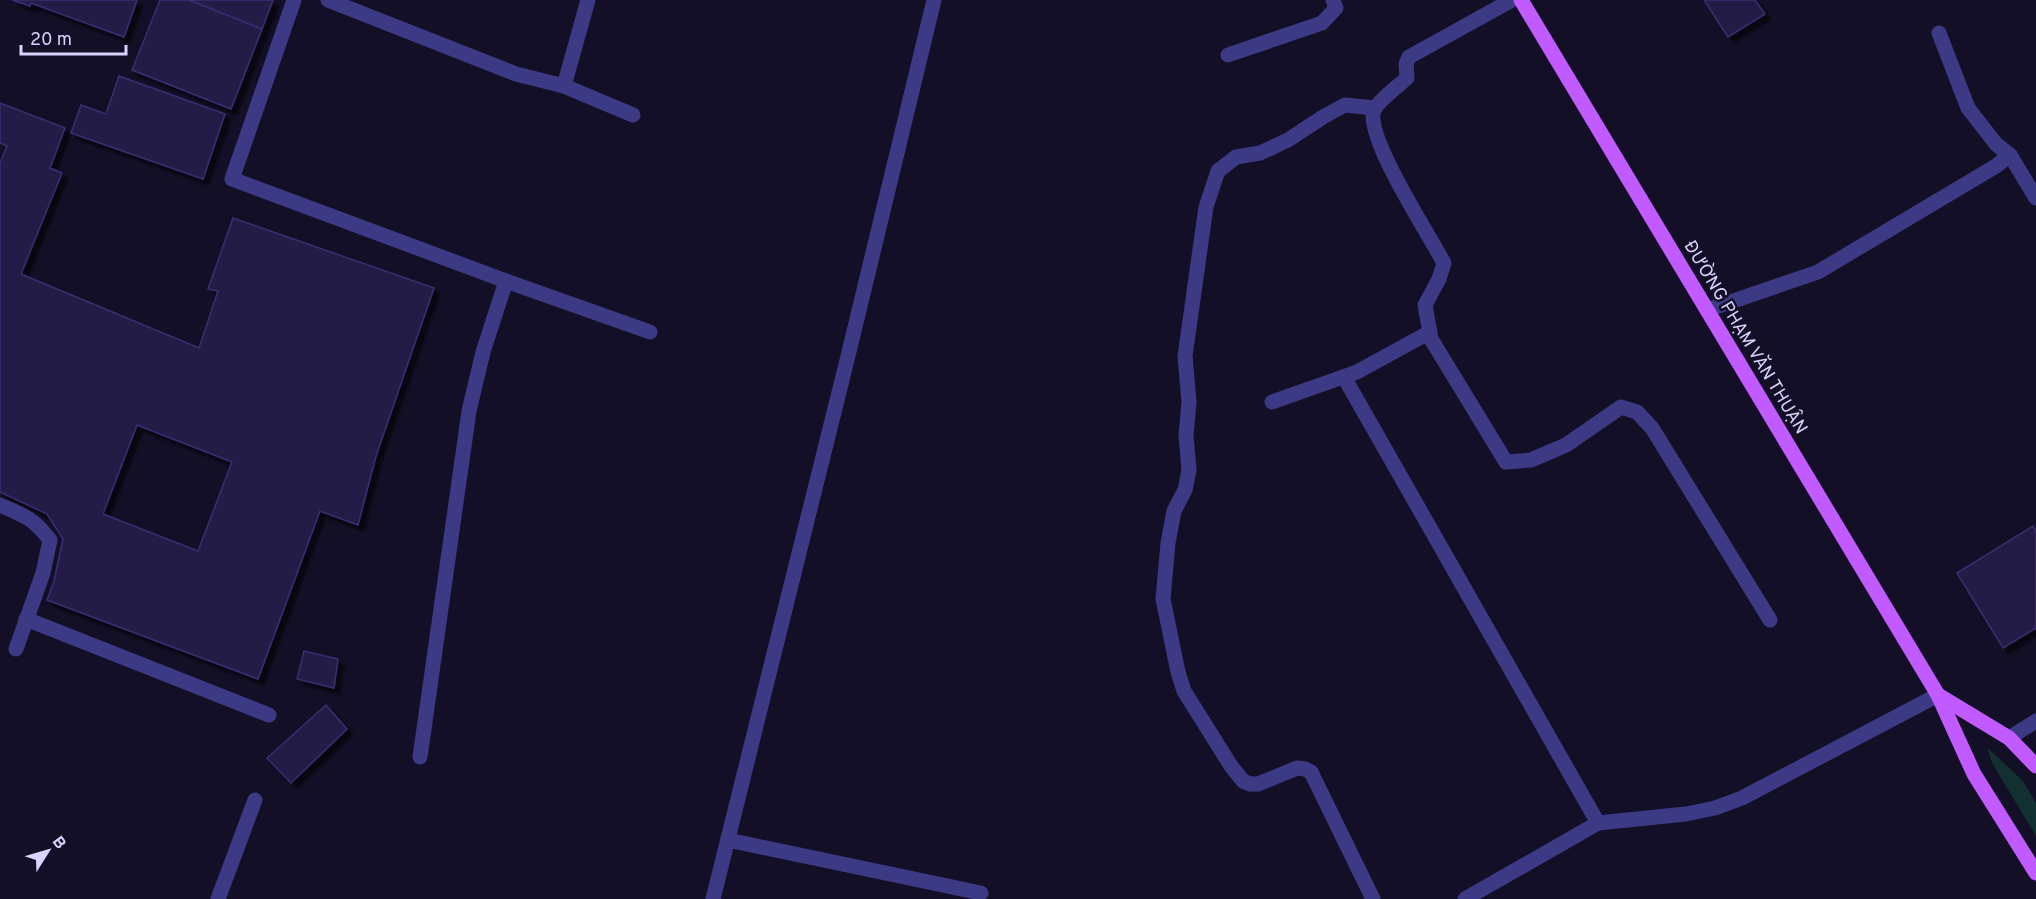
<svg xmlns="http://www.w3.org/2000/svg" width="2036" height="899" viewBox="0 0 2036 899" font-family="Overpass,sans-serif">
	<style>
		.green { fill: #12302f }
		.building { fill: #241b47; stroke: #3b2d73; stroke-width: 1.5; fill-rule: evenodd; filter: url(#shadow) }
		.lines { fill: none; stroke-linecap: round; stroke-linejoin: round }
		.street { stroke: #3d3a85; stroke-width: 15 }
		.primary { stroke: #c25bff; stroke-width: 15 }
		.labels { text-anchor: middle; stroke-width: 5; stroke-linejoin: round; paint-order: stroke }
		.street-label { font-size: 18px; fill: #d9d4ff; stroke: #130f26 }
	</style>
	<defs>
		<filter id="shadow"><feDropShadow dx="5.5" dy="5.5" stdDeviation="1.5" flood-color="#0009"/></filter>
	</defs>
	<rect width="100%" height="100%" fill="#130f26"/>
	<!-- green -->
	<polygon class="green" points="1987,747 2023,781 2036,803 2036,836 1992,763"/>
	<!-- building -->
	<g class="building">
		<polygon points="12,0 137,0 124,37 31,3 30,6"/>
		<polygon points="160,0 189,0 262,29 231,109 132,70"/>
		<polygon points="189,0 273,0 262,29"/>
		<polygon points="1704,0 1755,0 1765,14 1728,37"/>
		<polygon points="119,76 225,114 203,179 71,133 81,105 106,114"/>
		<path d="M 0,103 L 65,128 L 50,168 L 62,173 L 21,274 L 199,348 L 218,291 L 208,289 L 233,218 L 434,288 L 376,456 L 358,525 L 320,511 L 258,679 L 47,600 L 54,581 L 63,539 L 47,514 L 0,492 L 0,163 L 7,146 L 0,143 ZM 137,425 L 232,462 L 198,551 L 103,514 Z"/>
		<polygon points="2033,526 2036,531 2036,628 2003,648 1957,573"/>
		<polygon points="304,651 338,659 334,688 297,679"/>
		<polygon points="326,705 347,729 291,783 267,758"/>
	</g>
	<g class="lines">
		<!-- street -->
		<g class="street">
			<polyline points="294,0 232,179 506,281 650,332"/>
			<polyline points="328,0 516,74 564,86 633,115"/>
			<path d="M 1512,0 L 1409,57 L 1406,64 L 1407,78 C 1398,86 1378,101 1374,110 C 1364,136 1430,236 1444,263 L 1439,279 L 1425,305 L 1431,339 L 1506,462 L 1531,460 L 1566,445 L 1621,407 L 1637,412 L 1652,428 L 1770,620"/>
			<polyline points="1939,33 1968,108 1996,144 2010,155 2036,198"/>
			<polyline points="1228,55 1322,23 1336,8 1333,0"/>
			<polyline points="564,86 588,0"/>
			<polyline points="1707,310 1818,272 1996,166 2010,155"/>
			<polyline points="1344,377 1598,823"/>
			<polyline points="1272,402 1357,372 1430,332"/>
			<path d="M 0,505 C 24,515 34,519 50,540 L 43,573 L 16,649"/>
			<polyline points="26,619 269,715"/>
			<polyline points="2009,738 2036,721"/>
			<polyline points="420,757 469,411 483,352 506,281"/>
			<polyline points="728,840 981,893"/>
			<polyline points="218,899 255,800"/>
			<polyline points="713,899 848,356 934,0"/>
			<polyline points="1373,899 1311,772 1305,769 1297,768 1258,784 1250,784 1243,781 1231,766 1184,691 1178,672 1163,599 1168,543 1174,511 1185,490 1189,470 1186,435 1189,402 1185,356 1206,207 1218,171 1236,157 1260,153 1288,140 1323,117 1345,105 1375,108"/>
			<polyline points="1465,899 1598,823 1686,814 1715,808 1742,798 1938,695"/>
		</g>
		<!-- primary -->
		<g class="primary">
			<polyline points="1521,0 1938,695 1974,774 2036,873"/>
			<polyline points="1938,695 2009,738 2036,766"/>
		</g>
	</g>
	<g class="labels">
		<!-- street labels -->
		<g class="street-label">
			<text transform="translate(1746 337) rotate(59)" y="6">ĐƯỜNG PHẠM VĂN THUẬN</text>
		</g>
	</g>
	<!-- north arrow -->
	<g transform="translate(48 851) rotate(53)" stroke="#130f26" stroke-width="4.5" paint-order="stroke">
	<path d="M0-4.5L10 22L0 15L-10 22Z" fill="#d9d4ff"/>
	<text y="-9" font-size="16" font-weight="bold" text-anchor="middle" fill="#d9d4ff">B</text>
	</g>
	<!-- scale -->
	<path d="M21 45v9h105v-9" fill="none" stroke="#d9d4ff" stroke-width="3"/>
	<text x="30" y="45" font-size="18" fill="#d9d4ff" stroke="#130f26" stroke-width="4.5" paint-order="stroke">20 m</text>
</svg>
